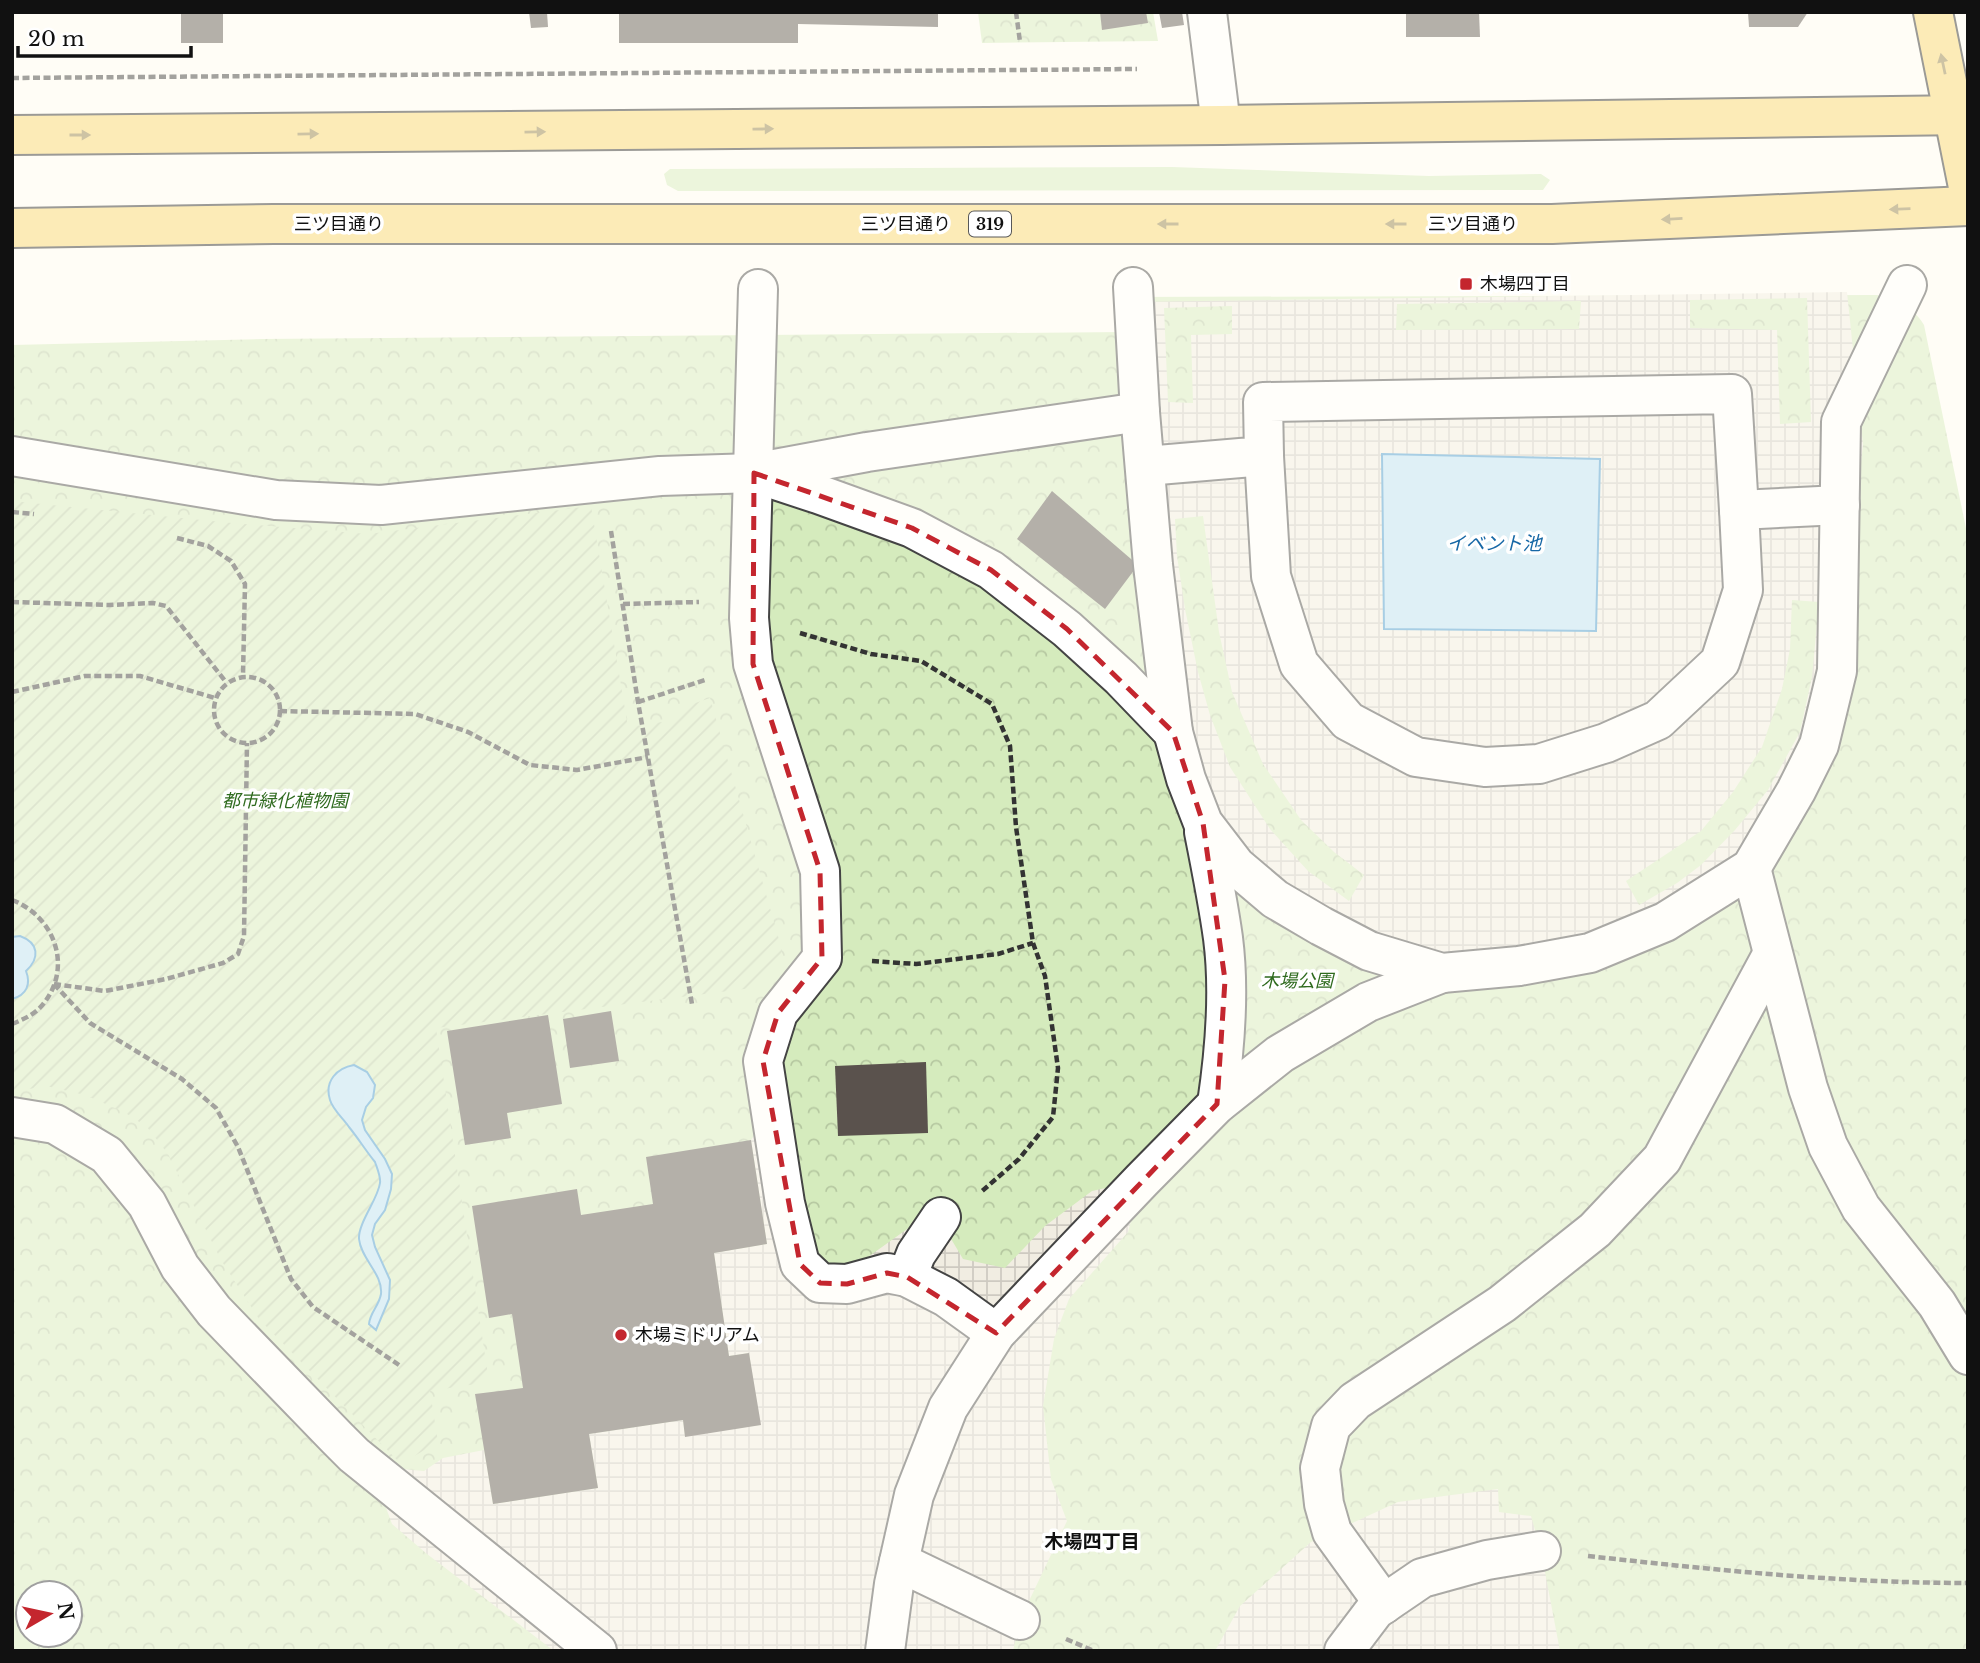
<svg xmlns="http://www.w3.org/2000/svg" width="1980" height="1663" viewBox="0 0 1980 1663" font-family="'Libre Baskerville','Noto Sans JP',serif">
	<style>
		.grass { fill: #d5ebbd }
		.park { fill: url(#park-crowns); fill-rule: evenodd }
		.garden { fill: url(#garden-furrows) }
		.plaza { fill: url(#plaza-grid); fill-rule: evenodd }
		.water { fill: #b9e0f7; stroke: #3f96cf; stroke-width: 2 }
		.building { fill: #5a524d }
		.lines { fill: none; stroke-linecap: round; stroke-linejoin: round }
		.minor-casing { stroke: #444; stroke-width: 42 }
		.major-casing { stroke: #222; stroke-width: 42 }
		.path { stroke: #333; stroke-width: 4.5; stroke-dasharray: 7 3.5; stroke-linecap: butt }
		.minor { stroke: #fff; stroke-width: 38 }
		.major { stroke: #f9d66b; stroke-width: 38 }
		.oneway { fill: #917d42 }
		.marked { fill: none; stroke: #c4262e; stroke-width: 5; stroke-dasharray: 14 9; stroke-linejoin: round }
		.poi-dot { fill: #c4262e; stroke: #fff; stroke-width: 2.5 }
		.labels { text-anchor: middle; stroke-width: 7; stroke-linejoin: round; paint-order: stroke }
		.shield { fill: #fff; stroke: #585858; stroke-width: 2 }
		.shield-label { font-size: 16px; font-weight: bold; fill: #111 }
		.street-label { font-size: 18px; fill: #111; stroke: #fff }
		.poi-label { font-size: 18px; fill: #111; stroke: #fff; text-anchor: start }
		.park-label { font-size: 18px; font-style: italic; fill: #2f6b1f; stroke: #fff }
		.water-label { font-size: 19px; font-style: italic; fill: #1768a6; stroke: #fff }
		.neighbourhood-label { font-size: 19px; font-weight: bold; fill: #111; stroke: #fff }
	</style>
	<defs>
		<pattern id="park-crowns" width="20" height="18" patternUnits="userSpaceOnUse" patternTransform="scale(1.75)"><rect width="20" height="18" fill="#d5ebbd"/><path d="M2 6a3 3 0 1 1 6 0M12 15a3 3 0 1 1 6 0" fill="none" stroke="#b6c8a1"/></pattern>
		<pattern id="garden-furrows" width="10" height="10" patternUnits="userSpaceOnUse" patternTransform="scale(1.75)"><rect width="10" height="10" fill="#d5ebbd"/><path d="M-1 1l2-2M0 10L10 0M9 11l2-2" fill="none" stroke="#b6c8a1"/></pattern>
		<pattern id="plaza-grid" width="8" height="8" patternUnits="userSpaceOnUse" patternTransform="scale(1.75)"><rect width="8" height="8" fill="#f1ede2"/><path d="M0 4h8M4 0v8" fill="none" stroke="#cecac1"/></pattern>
	</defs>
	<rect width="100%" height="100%" fill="#fffdf5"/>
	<!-- grass -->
	<polygon class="grass" points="1172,167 1429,176 1541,174 1550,180 1543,190 678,191 667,185 664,174 670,169"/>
	<!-- park -->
	<g class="park">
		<polygon points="978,12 1153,12 1158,41 982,43"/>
		<path d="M 1877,295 C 1897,301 1913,306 1924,325 L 1968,538 L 1968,1651 L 12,1651 L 12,345 L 262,339 L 1125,332 L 1131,297 ZM 28,1593 L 70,1593 L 70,1635 L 28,1635 Z"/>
	</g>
	<!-- garden -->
	<path class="garden" d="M 12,501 L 232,523 L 368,534 L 591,506 L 628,727 L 669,721 L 678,709 L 710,698 L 782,950 C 778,966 772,975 760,987 L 436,1028 L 489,1382 L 430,1391 L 438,1442 L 401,1464 L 259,1319 L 221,1260 L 168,1154 L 147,1127 L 124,1112 L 85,1095 L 46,1086 L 12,1092 Z"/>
	<!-- plaza -->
	<g class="plaza">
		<path d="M 1847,292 L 1863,445 L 1837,671 L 1751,868 L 1519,966 L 1369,951 L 1203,823 L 1134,302 ZM 1807,298 L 1811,422 L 1780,424 L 1777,330 L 1690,328 L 1690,300 ZM 1581,301 L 1579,329 L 1396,330 L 1397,304 ZM 1232,306 L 1232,334 L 1191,335 L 1193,403 L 1168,402 L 1164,308 ZM 1203,516 L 1219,632 L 1232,692 L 1263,764 L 1301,820 L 1334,852 L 1364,875 L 1349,901 L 1308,871 L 1270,829 L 1230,767 L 1210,715 L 1198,672 L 1185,609 L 1177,556 L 1175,519 ZM 1792,600 L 1819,602 L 1812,677 L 1800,732 L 1768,790 L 1735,830 L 1701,865 L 1677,883 L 1639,905 L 1626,881 L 1701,831 L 1733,792 L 1762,747 L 1782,689 L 1790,649 Z"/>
		<polygon points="770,1112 814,1263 854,1267 938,1207 944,1227 963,1259 1005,1268 1045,1226 1092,1191 1142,1180 1128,1232 1069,1299 1054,1339 1043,1406 1051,1479 1067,1521 1020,1620 1013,1651 554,1651 427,1554 392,1524 372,1470 402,1469 424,1471 443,1458 484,1450 493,1504 598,1488 589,1434 683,1420 685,1436 760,1425 749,1353 729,1356 714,1253 767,1244 751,1140"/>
		<polygon points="1498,1489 1499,1512 1531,1516 1541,1551 1560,1651 1215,1651 1240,1606 1311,1542 1398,1502"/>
	</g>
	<!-- water -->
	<g class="water">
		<polygon points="1382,454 1600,459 1596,631 1384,629"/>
		<path d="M 20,936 C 39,943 40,958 26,971 C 31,984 27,995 12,999 L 12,937 Z"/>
		<path d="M 354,1065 L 367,1072 L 375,1085 L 373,1098 L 366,1107 L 362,1120 L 365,1130 L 385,1159 L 392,1174 L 391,1189 L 385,1210 L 375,1224 L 372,1235 L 375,1247 L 390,1280 L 389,1299 L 376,1330 L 369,1324 C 370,1312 379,1306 381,1294 C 383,1274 361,1259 359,1239 C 358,1223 378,1199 380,1183 C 381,1177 377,1168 375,1162 C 366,1151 358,1138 349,1127 C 343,1118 333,1110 330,1100 C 324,1081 337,1068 354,1065 Z"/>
	</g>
	<!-- building -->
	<g class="building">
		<rect x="181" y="12" width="42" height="31"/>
		<polygon points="529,12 547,12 548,27 531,28"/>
		<polygon points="619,12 938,12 938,27 798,24 798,43 619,43"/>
		<polygon points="1100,12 1146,12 1148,23 1102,30"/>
		<polygon points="1159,12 1182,12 1184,25 1162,28"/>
		<polygon points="1406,12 1479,12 1480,37 1406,37"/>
		<polygon points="1748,12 1808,12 1798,27 1749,27"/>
		<polygon points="1052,491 1138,565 1105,609 1017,539"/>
		<polygon points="611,1011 619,1061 570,1068 563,1019"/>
		<polygon points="548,1015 562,1104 507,1113 511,1138 465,1145 447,1031"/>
		<polygon points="926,1062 928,1133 838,1136 835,1066"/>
		<polygon points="751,1140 767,1244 714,1253 729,1356 749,1353 761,1425 685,1437 683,1420 589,1434 598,1488 493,1504 475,1394 523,1388 512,1314 489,1318 472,1206 577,1189 581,1215 653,1204 646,1157"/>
	</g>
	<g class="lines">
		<!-- minor casing -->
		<g class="minor-casing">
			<g id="minor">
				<polyline points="1207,12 1221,125"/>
				<polyline points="1133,287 1140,412 1153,565 1173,732 1186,779 1203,823 1236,866 1275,899 1321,926 1369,951 1442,973 1519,966 1590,953 1665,922 1751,868 1796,791 1819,745 1837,671 1841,422 1907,285"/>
				<polyline points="758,289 749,618 753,664 820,871 822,958 778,1013 763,1061 785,1203 800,1264 820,1283 847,1284 887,1273 907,1277 946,1297 996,1333"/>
				<polyline points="12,456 276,500 381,505 660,476 754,473 818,494 912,528 991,570 1067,629 1121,678 1173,732"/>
				<polyline points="1264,456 1271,576 1299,664 1348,721 1416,757 1485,767 1539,764 1606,743 1658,720 1720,662 1743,590 1739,510"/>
				<polyline points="1146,466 1264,456 1263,402 1732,394 1739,510 1840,505"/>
				<polyline points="759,472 867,452 1140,412"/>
				<path d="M 1204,832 C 1211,867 1218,902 1223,938 C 1230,992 1225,1050 1217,1104"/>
				<polyline points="1751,868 1808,1088 1828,1146 1861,1208 1937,1304 1968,1355"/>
				<polyline points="12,1117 55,1124 107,1155 147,1204 180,1267 214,1311 337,1438 354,1455 597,1651"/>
				<polyline points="907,1277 916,1254 941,1217"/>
				<polyline points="899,1562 1020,1620"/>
				<polyline points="1384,1604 1332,1532 1324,1504 1320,1468 1331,1426 1355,1401 1502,1304 1595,1230 1662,1159 1772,955"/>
				<polyline points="885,1651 894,1584 914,1495 948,1408 996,1333 1142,1180 1217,1104 1280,1054 1368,1002 1442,973"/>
				<polyline points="1344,1651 1375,1610 1422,1578 1487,1560 1541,1551"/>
			</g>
		</g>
		<!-- major casing -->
		<g class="major-casing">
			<g id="major">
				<polyline points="1933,12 1968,187"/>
				<polyline points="12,135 1221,125 1968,115"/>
				<polyline points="12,228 274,224 1552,224 1968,206"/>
			</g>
		</g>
		<!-- path -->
		<g class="path">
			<polyline points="1016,12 1020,42"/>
			<polyline points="12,78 1137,69"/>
			<polyline points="12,512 34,514"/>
			<polyline points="611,531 638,702 692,1004"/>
			<polyline points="177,538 208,546 231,561 245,584 243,675"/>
			<polyline points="12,602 109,605 153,603 166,606 226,682"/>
			<polyline points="623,604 699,602"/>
			<polyline points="800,633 871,654 921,661 992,704 1010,746 1016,827 1033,943 1045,976 1058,1068 1053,1117 1019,1159 981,1192"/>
			<circle cx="247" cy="710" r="33"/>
			<polyline points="12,692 85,676 140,676 215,698"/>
			<polyline points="638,702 705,680"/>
			<polyline points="280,711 415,714 468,732 530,765 577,770 648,757"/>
			<path d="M 12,900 C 54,916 73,966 44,1003 C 36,1014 24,1019 12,1024"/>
			<polyline points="872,961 916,964 998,954 1033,943"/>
			<polyline points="54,984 90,1023 182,1079 216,1108 238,1147 291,1279 313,1307 399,1365"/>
			<polyline points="54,984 105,991 166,979 223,963 238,954 244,936 247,743"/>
			<path d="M 1588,1556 C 1715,1570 1841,1583 1968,1583"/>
			<polyline points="1066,1639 1094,1651"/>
		</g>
		<!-- minor -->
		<use href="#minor" class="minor"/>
		<!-- major -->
		<use href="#major" class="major"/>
	</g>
	<!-- one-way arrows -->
	<defs><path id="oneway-solid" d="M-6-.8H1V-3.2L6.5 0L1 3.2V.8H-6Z" transform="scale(1.75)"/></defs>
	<g class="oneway">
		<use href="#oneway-solid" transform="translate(1943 64) rotate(-102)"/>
		<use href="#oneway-solid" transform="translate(763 129) rotate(-1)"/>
		<use href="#oneway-solid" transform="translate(535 132) rotate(-1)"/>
		<use href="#oneway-solid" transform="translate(308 134) rotate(-1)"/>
		<use href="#oneway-solid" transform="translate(80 135)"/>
		<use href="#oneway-solid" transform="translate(1900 209) rotate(178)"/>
		<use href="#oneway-solid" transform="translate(1672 219) rotate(177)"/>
		<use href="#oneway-solid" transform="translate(1168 224) rotate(180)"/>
		<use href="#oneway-solid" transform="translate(1396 224) rotate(180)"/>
	</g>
	<!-- marked area -->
	<path d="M0 0H1980V1663H0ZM 754,473 L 912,528 L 991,570 L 1067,629 L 1173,732 L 1203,823 L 1225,980 L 1217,1104 L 996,1333 L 907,1277 L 887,1273 L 847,1284 L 820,1283 L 800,1264 L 763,1061 L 778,1013 L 822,958 L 820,871 L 753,664 Z" fill="#fffdf5" fill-opacity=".55" fill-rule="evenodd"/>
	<path class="marked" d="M 754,473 L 912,528 L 991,570 L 1067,629 L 1173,732 L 1203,823 L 1225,980 L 1217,1104 L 996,1333 L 907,1277 L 887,1273 L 847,1284 L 820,1283 L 800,1264 L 763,1061 L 778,1013 L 822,958 L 820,871 L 753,664 Z"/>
	<!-- markers -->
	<g class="poi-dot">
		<rect x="1459" y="277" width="14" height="14" rx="3.5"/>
		<circle cx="621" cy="1335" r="7"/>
	</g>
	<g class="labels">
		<!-- shield labels -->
		<rect class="shield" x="969" y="211.5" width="42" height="25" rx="5"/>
		<g class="shield-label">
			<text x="990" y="230">319</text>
		</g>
		<!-- street labels -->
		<g class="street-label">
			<text x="339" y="230">三ツ目通り</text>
			<text x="906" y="230">三ツ目通り</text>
			<text x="1473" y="230">三ツ目通り</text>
		</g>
		<!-- poi labels -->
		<g class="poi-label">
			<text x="1480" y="290">木場四丁目</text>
			<text x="635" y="1341">木場ミドリアム</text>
		</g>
		<!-- park labels -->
		<g class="park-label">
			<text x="285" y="807">都市緑化植物園</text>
			<text x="1297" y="987">木場公園</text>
		</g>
		<!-- water labels -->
		<g class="water-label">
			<text x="1494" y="550">イベント池</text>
		</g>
		<!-- neighbourhood labels -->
		<g class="neighbourhood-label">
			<text x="1092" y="1548">木場四丁目</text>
		</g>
	</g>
	<!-- border -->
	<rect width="1980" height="1663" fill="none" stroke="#111111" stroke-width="28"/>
	<!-- north arrow -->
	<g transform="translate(49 1614) rotate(81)"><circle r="33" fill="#ffffff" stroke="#a0a0a0" stroke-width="2"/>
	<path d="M0-5L12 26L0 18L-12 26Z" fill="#c4262e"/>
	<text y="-10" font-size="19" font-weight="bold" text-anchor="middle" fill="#111111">N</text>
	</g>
	<!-- scale -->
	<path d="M18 46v10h173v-10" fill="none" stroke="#111111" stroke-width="3.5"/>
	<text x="28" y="46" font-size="21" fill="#111111" stroke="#ffffff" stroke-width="5" paint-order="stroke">20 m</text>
</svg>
